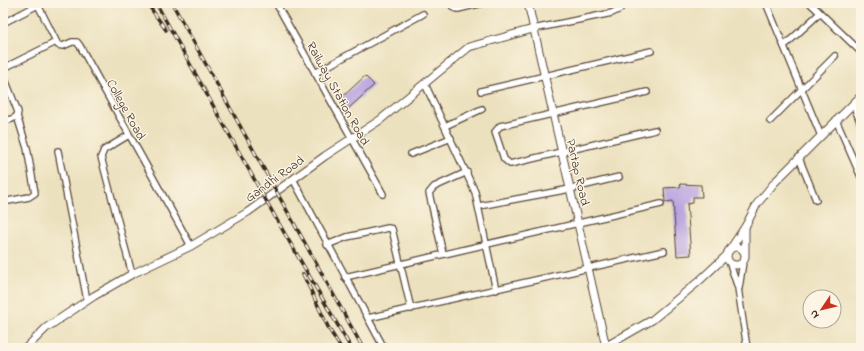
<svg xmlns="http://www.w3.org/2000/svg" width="864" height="351" viewBox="0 0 864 351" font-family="'Indie Flower',sans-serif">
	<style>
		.building { fill: #b9a4e1 }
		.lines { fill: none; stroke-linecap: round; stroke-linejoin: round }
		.minor-casing { stroke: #564536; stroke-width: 8 }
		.tertiary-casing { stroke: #564536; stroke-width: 9 }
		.minor { stroke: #fff; stroke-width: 5.5 }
		.tertiary { stroke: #fff; stroke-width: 7 }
		.rail-casing { stroke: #3b2a1e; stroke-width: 3.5 }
		.rail { stroke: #fcf5e5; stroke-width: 2; stroke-dasharray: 6; stroke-linecap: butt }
		.labels { text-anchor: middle; stroke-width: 3; stroke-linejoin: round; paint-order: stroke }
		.street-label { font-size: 13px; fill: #3b2a1e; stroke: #fcf5e5 }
	</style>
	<rect width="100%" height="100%" fill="#fcf5e5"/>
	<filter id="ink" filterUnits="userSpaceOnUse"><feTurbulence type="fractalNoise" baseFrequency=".025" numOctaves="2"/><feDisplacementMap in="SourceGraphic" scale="8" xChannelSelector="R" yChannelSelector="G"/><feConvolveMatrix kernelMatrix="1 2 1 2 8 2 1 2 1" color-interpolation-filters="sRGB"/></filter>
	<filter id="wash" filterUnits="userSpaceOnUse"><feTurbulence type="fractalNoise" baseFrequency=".012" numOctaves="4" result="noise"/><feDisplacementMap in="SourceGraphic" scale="16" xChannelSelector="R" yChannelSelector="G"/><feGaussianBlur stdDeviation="0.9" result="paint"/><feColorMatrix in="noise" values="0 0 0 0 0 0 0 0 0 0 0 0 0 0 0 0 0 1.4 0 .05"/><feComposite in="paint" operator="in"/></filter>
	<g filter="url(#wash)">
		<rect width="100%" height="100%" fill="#ece1be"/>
		<g id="blocks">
			<!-- building -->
			<g class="building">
				<polygon points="365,76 374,85 348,109 339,100"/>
				<polygon points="680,184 701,185 702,197 693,197 693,203 687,204 691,255 677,256 673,201 665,202 664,188 681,187"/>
			</g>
		</g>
	</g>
	<g filter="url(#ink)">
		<use href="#blocks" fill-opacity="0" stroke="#564536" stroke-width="1"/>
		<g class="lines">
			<!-- minor casing -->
			<g class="minor-casing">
				<g id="minor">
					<polyline points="37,3 58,45 63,46 72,42 77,42 80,46 191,246"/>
					<polyline points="276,3 383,194"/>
					<polyline points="450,3 454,8 458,9 483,3"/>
					<polyline points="766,3 821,136"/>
					<polyline points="810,3 861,52"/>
					<polyline points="3,23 38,5"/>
					<polyline points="533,29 612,13 620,9 622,3"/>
					<polyline points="784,46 820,13"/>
					<polyline points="3,70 6,67 56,42"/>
					<polyline points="315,73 423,14"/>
					<polyline points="3,74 18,112 17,116 12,119 3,121"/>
					<polyline points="425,84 475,192 496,290"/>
					<polyline points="481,91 651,51"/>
					<polyline points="647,92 500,126 495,132 504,159 510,164 655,130"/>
					<polyline points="853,104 861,124"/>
					<polyline points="836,120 861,177"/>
					<polyline points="770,121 835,56"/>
					<polyline points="445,126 482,109"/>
					<polyline points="129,135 104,150 101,157 132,274"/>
					<polyline points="58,151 87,300"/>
					<polyline points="411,154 451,138"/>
					<polyline points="799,158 816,200"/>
					<polyline points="293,179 384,348"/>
					<polyline points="3,202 29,197 35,193 27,148 17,116"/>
					<polyline points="479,206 570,189 619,177"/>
					<polyline points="327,245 347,237 388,228 392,229 411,309"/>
					<polyline points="443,254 429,193 434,187 467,172"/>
					<polyline points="730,264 738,288 747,348"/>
					<polyline points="345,277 661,204"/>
					<polyline points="739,288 743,262"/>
					<polyline points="368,318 664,251"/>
				</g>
			</g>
			<!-- tertiary casing -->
			<g class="tertiary-casing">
				<g id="tertiary">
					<polyline points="528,3 606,347"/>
					<polyline points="745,227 745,253"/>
					<circle cx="736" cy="256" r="9"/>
					<polyline points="729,251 745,227 757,204 775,182 861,96"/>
					<polyline points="26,348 46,328 94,296 132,274 191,246 248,212 325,156 380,120 469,47 533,29"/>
					<polyline points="603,348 652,320 698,282 727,255"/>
				</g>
			</g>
			<!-- minor -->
			<use href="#minor" class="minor"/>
			<!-- tertiary -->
			<use href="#tertiary" class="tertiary"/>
			<!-- rail casing -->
			<g class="rail-casing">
				<g id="rail">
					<polyline points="147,3 166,30"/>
					<polyline points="156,3 278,222 351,348"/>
					<polyline points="172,3 363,348"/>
					<polyline points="303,274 329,329 341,348"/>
				</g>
			</g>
			<!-- rail -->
			<use href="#rail" class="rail"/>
		</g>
	</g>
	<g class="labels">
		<!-- street labels -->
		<g class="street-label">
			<text transform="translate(339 93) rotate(61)" y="5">Railway Station Road</text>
			<text transform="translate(127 109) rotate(61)" y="5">College Road</text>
			<text transform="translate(579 172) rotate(77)" y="5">Partap Road</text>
			<text transform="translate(274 178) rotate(-36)" y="5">Gandhi Road</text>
		</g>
	</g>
	<!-- margin -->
	<rect width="864" height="351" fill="none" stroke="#fcf5e5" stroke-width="16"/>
	<!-- north arrow -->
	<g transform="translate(822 309) rotate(235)"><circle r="19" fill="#fcf5e5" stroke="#afa495"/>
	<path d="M0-3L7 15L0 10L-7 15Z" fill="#c8321e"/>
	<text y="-6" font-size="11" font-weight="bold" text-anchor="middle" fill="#3b2a1e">N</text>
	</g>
</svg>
